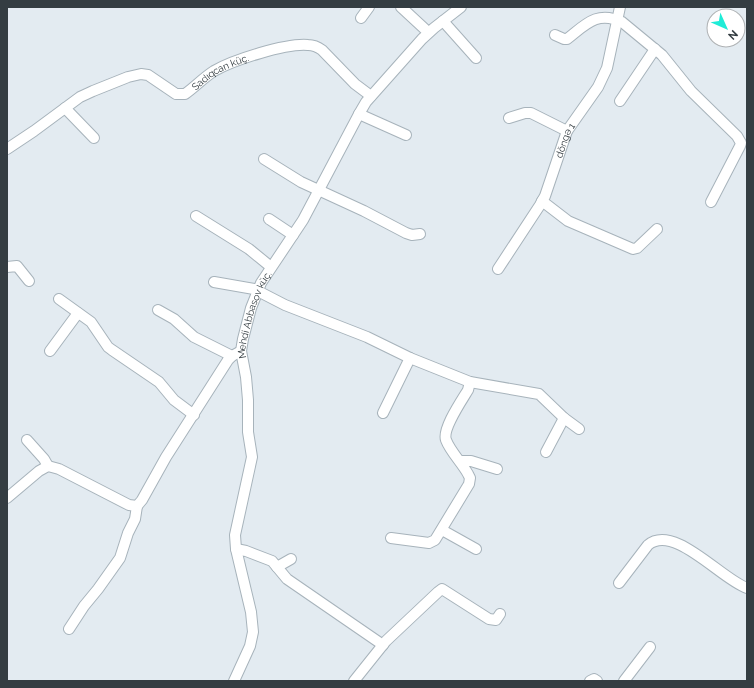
<svg xmlns="http://www.w3.org/2000/svg" width="754" height="688" viewBox="0 0 754 688" font-family="Raleway,sans-serif">
	<style>
		.lines { fill: none; stroke-linecap: round; stroke-linejoin: round }
		.minor-casing { stroke: #a7b3bb; stroke-width: 12 }
		.minor { stroke: #fff; stroke-width: 10 }
		.labels { text-anchor: middle; stroke-width: 3; stroke-linejoin: round; paint-order: stroke }
		.street-label { font-size: 10px; fill: #343d42; stroke: #fff }
	</style>
	<rect width="100%" height="100%" fill="#e3ebf1"/>
	<g class="lines">
		<!-- minor casing -->
		<g class="minor-casing">
			<g id="minor">
				<polyline points="401,7 428,32"/>
				<polyline points="361,18 369,7"/>
				<polyline points="443,21 476,58"/>
				<path d="M 555,35 L 564,39 L 567,39 C 585,25 597,10 622,22 L 662,55 L 691,91 L 737,136 L 741,143 L 740,146 L 711,202"/>
				<polyline points="620,101 655,49"/>
				<polyline points="65,108 94,138"/>
				<polyline points="359,114 406,135"/>
				<polyline points="509,118 525,113 531,113 567,131"/>
				<path id="s1" d="M 7,149 L 34,131 L 80,97 L 93,91 L 128,77 L 141,74 L 148,75 L 176,94 L 185,94 C 195,87 203,78 214,71 C 233,60 286,43 308,45 C 314,45 318,47 322,50 L 355,84 L 371,96"/>
				<polyline points="264,159 301,182 364,211 406,233 412,235 420,234"/>
				<polyline points="542,201 568,221 633,249 637,248 657,229"/>
				<polyline points="196,216 249,249 271,267"/>
				<polyline points="269,219 293,235"/>
				<polyline points="7,267 17,266 29,281"/>
				<path id="s2" d="M 498,269 L 540,205 L 545,196 L 567,131 L 598,87 L 607,68 L 620,7"/>
				<polyline points="214,282 254,289 285,305 367,337 410,358 470,382 539,394 564,418 579,429"/>
				<polyline points="59,299 91,322 108,347 112,350 159,382 174,400 194,415"/>
				<polyline points="158,310 174,319 194,337 232,356"/>
				<polyline points="50,351 78,313"/>
				<polyline points="383,413 410,358"/>
				<polyline points="27,440 44,459 48,466"/>
				<polyline points="546,452 564,418"/>
				<polyline points="460,461 471,461 497,469"/>
				<polyline points="7,498 39,471 48,466 59,469 129,505 137,506 142,500 166,457 228,360 232,356 241,351"/>
				<polyline points="442,530 476,549"/>
				<path d="M 391,538 L 429,543 L 435,540 L 469,484 L 470,478 L 468,474 C 462,463 450,451 446,440 C 442,429 462,400 468,390 L 470,382"/>
				<polyline points="236,549 246,551 272,561 287,579 383,645"/>
				<polyline points="277,567 291,559"/>
				<path d="M 619,583 L 648,545 C 674,523 722,580 747,588"/>
				<polyline points="69,629 84,606 98,589 120,558 128,533 135,519 137,506"/>
				<path id="s3" d="M 234,681 L 250,646 L 253,632 L 251,612 L 236,549 L 235,535 L 252,457 L 248,432 L 248,400 L 246,377 L 241,351 L 243,339 L 251,308 L 261,283 L 303,220 L 359,114 L 366,102 L 422,39 L 434,28 L 461,7"/>
				<polyline points="354,681 386,641 438,592 442,589 489,619 496,620 500,614"/>
				<polyline points="590,681 594,679 597,681"/>
				<polyline points="624,681 650,647"/>
			</g>
		</g>
		<!-- minor -->
		<use href="#minor" class="minor"/>
	</g>
	<g class="labels">
		<!-- street labels -->
		<g class="street-label">
			<text dy="4" stroke="none"><textPath href="#s1" startOffset="247">Sadıqcan küç.</textPath></text>
			<text dy="4" stroke="none"><textPath href="#s2" startOffset="146">döngə 1</textPath></text>
			<text dy="4" stroke="none"><textPath href="#s3" startOffset="377">Mehdi Abbasov küç.</textPath></text>
		</g>
	</g>
	<!-- border -->
	<rect width="754" height="688" fill="none" stroke="#343d42" stroke-width="16"/>
	<!-- north arrow -->
	<g transform="translate(726 28) rotate(135)"><circle r="19" fill="#ffffff" stroke="#aeb1b3"/>
	<path d="M0-3L7 15L0 10L-7 15Z" fill="#1fecd7"/>
	<text y="-6" font-size="11" font-weight="bold" text-anchor="middle" fill="#343d42">N</text>
	</g>
</svg>
